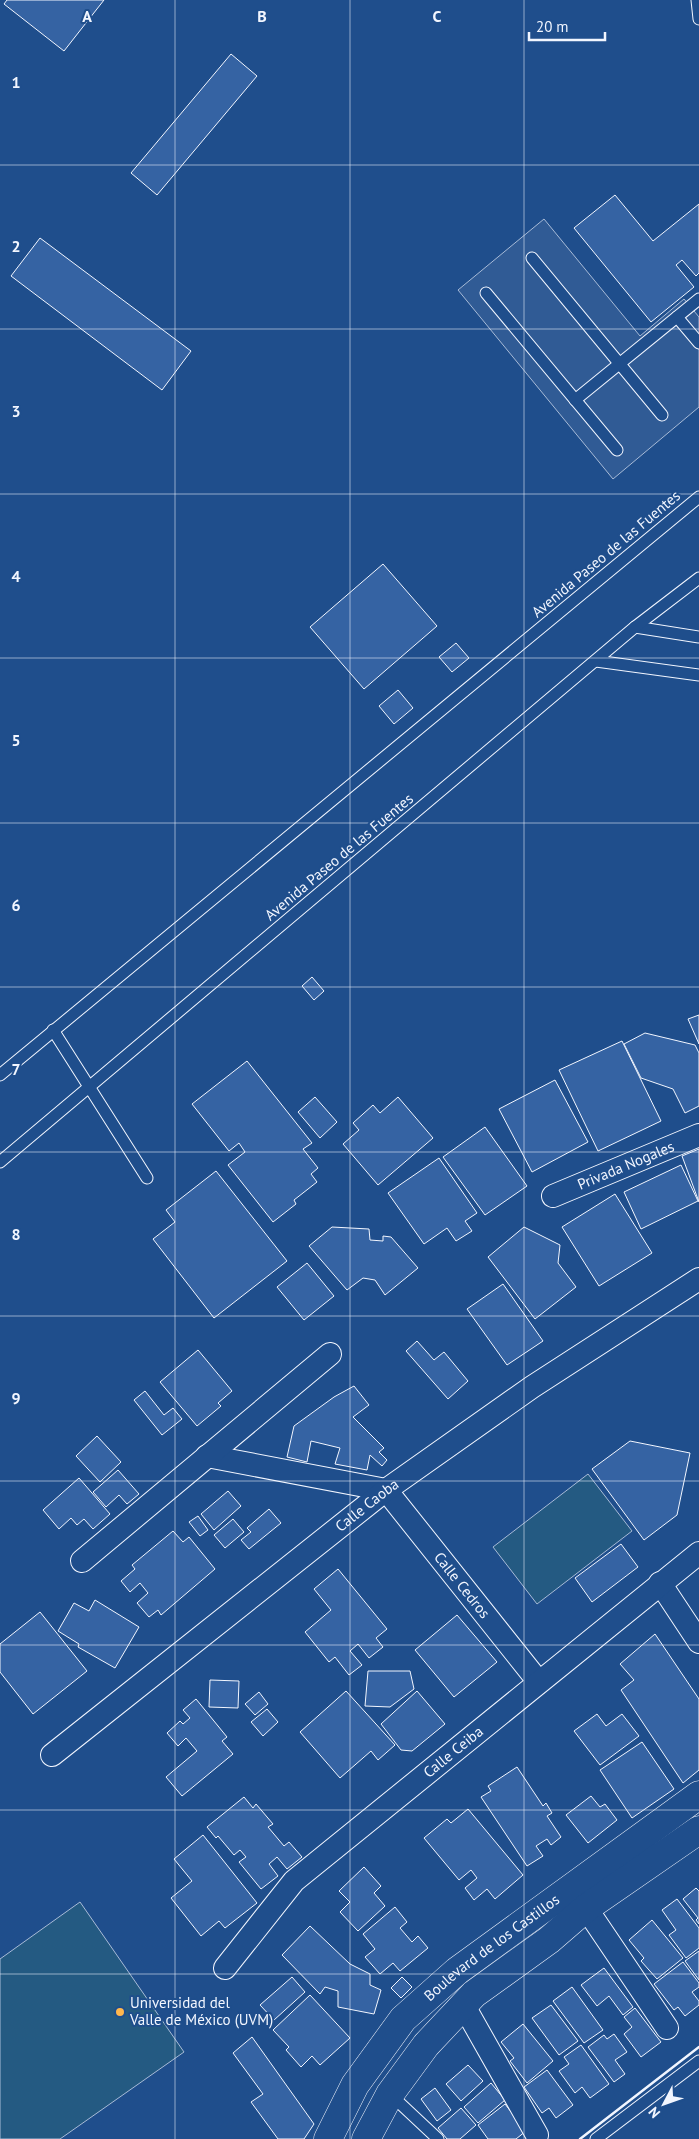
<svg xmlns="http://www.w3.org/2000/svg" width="699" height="2139" viewBox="0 0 699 2139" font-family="'PT Sans',sans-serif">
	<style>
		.green { fill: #245a82; stroke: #a8bbd7 }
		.parking { fill: #305b95; stroke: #a8bbd7 }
		.building { fill: #3563a3; stroke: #f2f6ff }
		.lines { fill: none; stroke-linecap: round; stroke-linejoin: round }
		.lane-casing { stroke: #f2f6ff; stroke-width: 13 }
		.street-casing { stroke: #f2f6ff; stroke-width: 24 }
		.secondary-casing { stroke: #f2f6ff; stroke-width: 29 }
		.lane { stroke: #1f4e8c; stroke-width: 11 }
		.street { stroke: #1f4e8c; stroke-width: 22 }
		.secondary { stroke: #1f4e8c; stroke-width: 28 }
		.wall { stroke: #f2f6ff; stroke-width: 2.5 }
		.grid { fill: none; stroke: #f2f6ff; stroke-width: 1; stroke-opacity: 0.55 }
		.poi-dot { fill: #ffb74d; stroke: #1f4e8c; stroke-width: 2 }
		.labels { text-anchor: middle; stroke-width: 4; stroke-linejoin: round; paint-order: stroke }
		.street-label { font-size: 15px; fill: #f2f6ff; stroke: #1f4e8c }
		.poi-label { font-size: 15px; fill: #f2f6ff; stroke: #1f4e8c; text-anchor: start }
		.grid-label { font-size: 16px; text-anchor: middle; font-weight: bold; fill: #f2f6ff; stroke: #1f4e8c; stroke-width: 4; stroke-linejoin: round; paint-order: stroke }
	</style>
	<rect width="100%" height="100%" fill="#1f4e8c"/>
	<!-- green -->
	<g class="green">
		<polygon points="588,1474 632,1531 537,1604 493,1547"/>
		<polygon points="80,1902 184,2052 60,2139 0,2139 0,1959"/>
	</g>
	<!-- parking -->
	<polygon class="parking" points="544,219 640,336 684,299 699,317 699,407 613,479 458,290"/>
	<!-- building -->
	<g class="building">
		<polygon points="7,0 104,0 64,51 4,4"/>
		<polygon points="231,54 257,76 157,195 131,173"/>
		<polygon points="615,195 653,241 699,204 699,273 696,276 682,260 676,265 694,287 651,322 574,228"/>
		<polygon points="40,238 191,351 162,390 11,276"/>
		<polygon points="383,564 437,626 364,689 310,627"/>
		<polygon points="456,643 469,658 452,672 439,657"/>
		<polygon points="398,690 413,708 394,724 379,706"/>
		<polygon points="312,977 324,991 314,1000 302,986"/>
		<polygon points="699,1015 699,1044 688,1019"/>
		<polygon points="645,1033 695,1045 699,1053 699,1106 685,1113 673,1089 641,1078 624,1044"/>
		<polygon points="622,1041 661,1121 598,1151 559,1070"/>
		<polygon points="247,1061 312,1143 303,1149 318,1168 311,1174 317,1182 294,1200 296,1204 273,1222 228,1165 245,1152 239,1143 229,1151 192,1104"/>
		<polygon points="555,1080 588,1142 532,1172 499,1109"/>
		<polygon points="315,1097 337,1122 320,1138 298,1112"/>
		<polygon points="398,1097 433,1138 378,1185 343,1144 359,1130 353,1123 373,1105 380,1113"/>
		<polygon points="485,1127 527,1186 485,1215 443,1157"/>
		<polygon points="699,1149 699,1202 682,1156"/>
		<polygon points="439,1158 477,1213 465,1221 472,1231 456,1241 447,1228 424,1244 388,1193"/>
		<polygon points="681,1165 698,1201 641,1229 624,1192"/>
		<polygon points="216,1171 287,1261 214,1318 153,1239 175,1222 166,1210"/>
		<polygon points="615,1194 652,1253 599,1286 562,1227"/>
		<polygon points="332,1227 369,1229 370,1240 383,1241 383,1236 391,1237 418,1268 385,1295 375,1280 363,1278 347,1290 309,1246"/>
		<polygon points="524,1227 560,1245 558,1263 576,1287 535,1319 488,1257"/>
		<polygon points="307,1263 334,1296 304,1320 277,1287"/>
		<polygon points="503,1284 543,1341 507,1365 467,1309"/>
		<polygon points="417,1341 434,1360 444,1352 468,1381 448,1399 406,1351"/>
		<polygon points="198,1350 232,1391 218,1403 221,1406 197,1426 160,1382"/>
		<polygon points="354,1386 369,1405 353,1417 384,1448 379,1452 387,1460 382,1466 370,1455 367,1470 335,1464 340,1448 311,1441 307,1462 287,1457 294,1426 334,1397"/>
		<polygon points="145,1391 164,1415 173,1408 182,1419 162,1435 134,1400"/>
		<polygon points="97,1436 121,1462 100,1482 76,1456"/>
		<polygon points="630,1441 690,1453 677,1515 644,1540 592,1469"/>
		<polygon points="118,1470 139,1494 127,1504 119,1495 106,1507 93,1492"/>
		<polygon points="79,1478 110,1514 93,1529 84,1519 77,1525 71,1518 59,1529 43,1510"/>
		<polygon points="228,1491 241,1506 214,1530 201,1514"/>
		<polygon points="269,1509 281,1523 249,1549 241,1540 251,1532 247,1528"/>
		<polygon points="198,1516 208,1530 200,1536 189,1522"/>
		<polygon points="233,1519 244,1532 225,1548 214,1535"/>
		<polygon points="173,1531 183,1542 189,1537 215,1569 161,1615 158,1610 149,1617 137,1603 148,1593 140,1583 130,1592 121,1581 135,1569 132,1565"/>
		<polygon points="621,1544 638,1567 592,1602 575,1578"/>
		<polygon points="338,1569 387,1629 376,1638 383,1647 369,1658 358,1644 350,1651 362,1665 349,1675 335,1657 329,1662 305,1632 331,1610 314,1589"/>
		<polygon points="95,1600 139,1627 115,1668 78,1647 79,1644 58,1631 74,1603 89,1611"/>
		<polygon points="40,1612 87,1671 33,1714 0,1672 0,1644"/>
		<polygon points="457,1615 497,1662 454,1697 415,1650"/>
		<polygon points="655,1634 699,1699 699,1770 683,1783 621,1690 634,1680 620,1664"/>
		<polygon points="368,1671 410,1671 414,1689 390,1707 365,1706"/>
		<polygon points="210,1680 239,1681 238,1708 209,1707"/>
		<polygon points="346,1691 395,1745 378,1760 371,1751 340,1778 300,1732"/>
		<polygon points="417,1691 445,1724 412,1751 401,1750 381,1724"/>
		<polygon points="259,1692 268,1704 255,1715 245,1704"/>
		<polygon points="196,1699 227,1737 222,1741 233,1754 182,1796 166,1777 197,1751 186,1738 178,1746 167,1733 180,1721 183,1724 190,1718 183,1710"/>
		<polygon points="267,1709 278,1722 263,1736 251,1722"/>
		<polygon points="597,1714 606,1726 622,1714 639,1736 600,1765 574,1731"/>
		<polygon points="642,1742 674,1789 632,1818 600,1770"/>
		<polygon points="517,1767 543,1806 546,1803 552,1813 547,1816 561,1837 551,1845 547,1839 536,1846 543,1856 527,1866 481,1797 491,1791 488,1786"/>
		<polygon points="591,1796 600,1807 605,1804 617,1820 588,1843 566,1815"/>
		<polygon points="244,1797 253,1808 256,1804 273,1824 268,1827 284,1846 289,1842 302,1857 287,1869 277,1857 269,1864 278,1876 261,1889 239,1862 246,1857 240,1850 234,1855 218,1836 216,1838 207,1827"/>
		<polygon points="468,1809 523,1875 495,1899 487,1889 474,1900 465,1888 477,1878 471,1870 459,1880 424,1838 447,1819 451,1823"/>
		<polygon points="203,1835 257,1903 225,1928 219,1921 201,1936 171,1898 192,1881 174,1859"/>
		<polygon points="364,1867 381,1886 374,1893 385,1906 358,1931 340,1912 350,1902 339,1891"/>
		<polygon points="696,1888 699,1891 699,1924 696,1920 698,1918 683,1899"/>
		<polygon points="677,1899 699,1928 699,1948 686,1958 669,1935 676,1930 662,1910"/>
		<polygon points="395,1907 407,1922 400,1928 412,1942 418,1936 428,1948 400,1971 393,1963 380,1974 365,1957 375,1949 363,1934"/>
		<polygon points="652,1920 683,1958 657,1979 641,1961 644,1958 629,1940"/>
		<polygon points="310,1926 350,1964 370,1974 370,1985 381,1990 374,2014 338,2007 338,1991 325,1987 320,1994 282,1955"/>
		<polygon points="699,1951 699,1980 685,1961"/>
		<polygon points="683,1962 699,1983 699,1987 692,1992 699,2001 699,2005 685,2016 678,2007 674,2010 654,1984"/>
		<polygon points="604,1968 633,2007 623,2015 609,1996 597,2006 581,1985"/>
		<polygon points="292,1977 305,1992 274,2020 260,2005"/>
		<polygon points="402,1977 412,1987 401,1998 391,1988"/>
		<polygon points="572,1987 603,2030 584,2043 553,2001"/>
		<polygon points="310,1995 350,2038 320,2065 312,2056 301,2067 286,2050 289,2047 273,2030"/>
		<polygon points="551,2005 578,2041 559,2055 532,2018"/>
		<polygon points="635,2008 661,2042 641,2057 624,2034 632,2027 624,2017"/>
		<polygon points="523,2024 553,2061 527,2083 510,2061 514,2058 501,2042"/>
		<polygon points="614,2034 627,2052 615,2060 625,2074 614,2082 588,2047 604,2035 607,2039"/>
		<polygon points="252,2037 314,2124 304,2139 278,2139 251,2102 263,2094 233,2053"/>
		<polygon points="581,2045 609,2084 590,2098 582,2087 575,2093 559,2071 569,2064 564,2057"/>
		<polygon points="468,2065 483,2081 461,2101 446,2084"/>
		<polygon points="547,2070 573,2105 556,2118 549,2108 542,2113 524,2087"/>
		<polygon points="491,2083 505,2100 478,2123 464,2107"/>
		<polygon points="435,2088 451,2110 437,2121 421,2099"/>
		<polygon points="505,2104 526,2131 516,2139 488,2139 478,2125"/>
		<polygon points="461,2108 476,2125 460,2139 447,2139 438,2128"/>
	</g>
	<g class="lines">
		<!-- lane casing -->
		<g class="lane-casing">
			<g id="lane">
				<polyline points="697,0 699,19"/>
				<polyline points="532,258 662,415"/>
				<polyline points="486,293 617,450"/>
				<polyline points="677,317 699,343"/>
				<polyline points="575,400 699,299"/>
				<polyline points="635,627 699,637"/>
				<polyline points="596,661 699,675"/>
				<polyline points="53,1030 147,1178"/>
				<polyline points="0,1075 699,497"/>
				<polyline points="0,1162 635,627 699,578"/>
				<polyline points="390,2094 438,2139"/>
				<polyline points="596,2139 699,2061"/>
			</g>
		</g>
		<!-- street casing -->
		<g class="street-casing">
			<g id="street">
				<path id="s1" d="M 553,1196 L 699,1135"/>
				<path id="s2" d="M 207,1456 L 386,1490 L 538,1681"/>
				<polyline points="82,1561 330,1354"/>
				<polyline points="660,1583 699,1642"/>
				<path id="s3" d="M 52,1755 L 386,1490 L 532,1387 L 699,1279"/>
				<polyline points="586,1908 667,2028"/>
				<path id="s4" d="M 225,1968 L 294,1881 L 699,1553"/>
				<polyline points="464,2006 537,2135"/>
			</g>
		</g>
		<!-- secondary casing -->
		<g class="secondary-casing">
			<g id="secondary">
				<path id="s5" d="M 328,2139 L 355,2085 L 403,2019 L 457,1971 L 699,1795"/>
				<polyline points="366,2139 390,2094 426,2045 474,1994 549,1940 586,1908 699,1830"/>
			</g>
		</g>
		<!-- lane -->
		<use href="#lane" class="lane"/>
		<!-- street -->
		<use href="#street" class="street"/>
		<!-- secondary -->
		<use href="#secondary" class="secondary"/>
		<!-- wall -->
		<polyline class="wall" points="580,2139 699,2047"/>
	</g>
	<!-- grid -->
	<path class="grid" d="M 175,0 L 175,2139M 350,0 L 350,2139M 524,0 L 524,2139M 0,165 L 699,165M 0,329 L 699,329M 0,494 L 699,494M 0,658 L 699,658M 0,823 L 699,823M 0,987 L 699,987M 0,1152 L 699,1152M 0,1316 L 699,1316M 0,1481 L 699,1481M 0,1645 L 699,1645M 0,1810 L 699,1810M 0,1974 L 699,1974"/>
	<!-- markers -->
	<circle class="poi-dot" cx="120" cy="2012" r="5"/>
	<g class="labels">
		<!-- street labels -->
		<g class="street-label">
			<text transform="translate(606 554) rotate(-40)" y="5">Avenida Paseo de las Fuentes</text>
			<text transform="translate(339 857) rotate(-40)" y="5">Avenida Paseo de las Fuentes</text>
			<text dy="5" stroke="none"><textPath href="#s1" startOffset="79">Privada Nogales</textPath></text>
			<text dy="5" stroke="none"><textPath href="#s3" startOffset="402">Calle Caoba</textPath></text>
			<text dy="5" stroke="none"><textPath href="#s2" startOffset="304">Calle Cedros</textPath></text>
			<text dy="5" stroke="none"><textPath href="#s4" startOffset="316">Calle Ceiba</textPath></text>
			<text dy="5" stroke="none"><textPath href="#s5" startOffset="256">Boulevard de los Castillos</textPath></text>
		</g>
		<!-- poi labels -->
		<g class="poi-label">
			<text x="130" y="2008">Universidad del<tspan x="130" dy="17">Valle de México (UVM)</tspan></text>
		</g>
	</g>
	<g class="grid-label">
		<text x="87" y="22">A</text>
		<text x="262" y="22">B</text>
		<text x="437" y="22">C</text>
		<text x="16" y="88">1</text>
		<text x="16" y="252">2</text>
		<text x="16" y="417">3</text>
		<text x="16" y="582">4</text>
		<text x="16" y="746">5</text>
		<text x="16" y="911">6</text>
		<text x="16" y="1075">7</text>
		<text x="16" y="1240">8</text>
		<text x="16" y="1404">9</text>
	</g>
	<!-- north arrow -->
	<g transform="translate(664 2104) rotate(229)" stroke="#1f4e8c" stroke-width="4" paint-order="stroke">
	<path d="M0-4L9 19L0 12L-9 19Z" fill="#f2f6ff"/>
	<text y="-8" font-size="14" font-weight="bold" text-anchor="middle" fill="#f2f6ff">N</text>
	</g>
	<!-- scale -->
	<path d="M529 32v8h76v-8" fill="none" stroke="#f2f6ff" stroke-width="2.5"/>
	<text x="536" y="32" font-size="15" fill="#f2f6ff" stroke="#1f4e8c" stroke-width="4" paint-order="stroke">20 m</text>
</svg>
